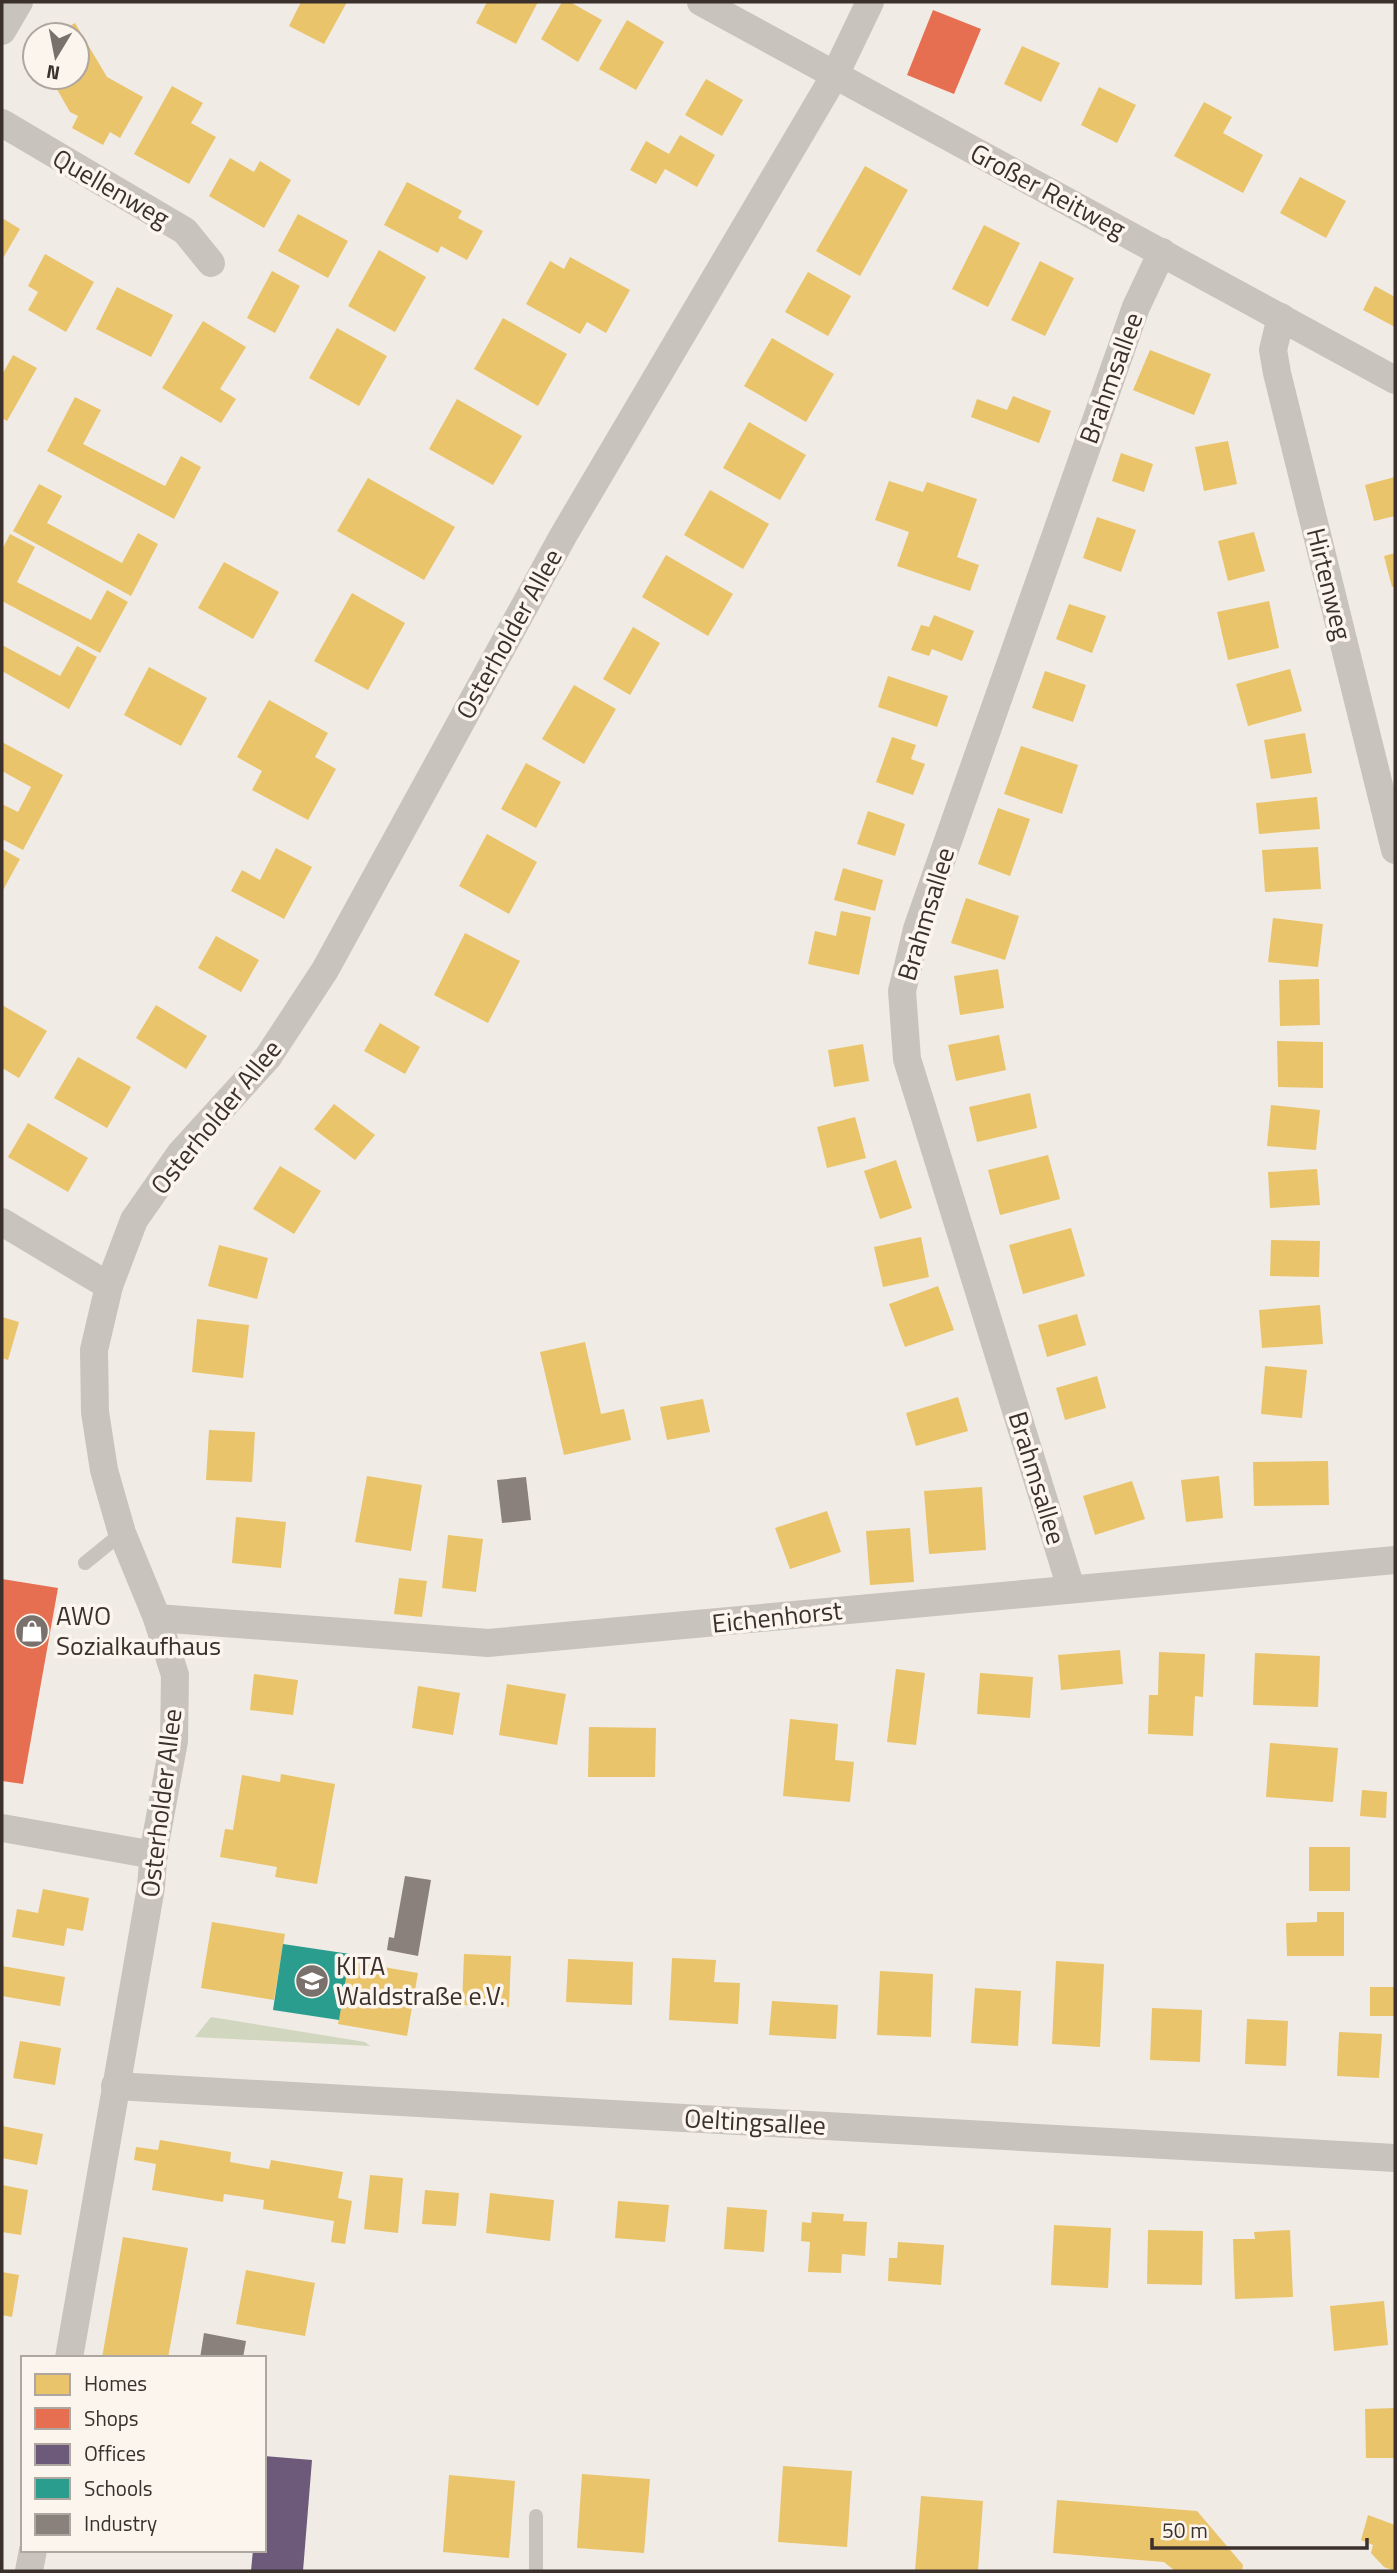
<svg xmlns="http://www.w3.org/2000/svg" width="1397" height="2573" viewBox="0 0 1397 2573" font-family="'Titillium Web',sans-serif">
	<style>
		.green { fill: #d1d6bf }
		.homes { fill: #e9c46a }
		.shops { fill: #e76f51 }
		.offices { fill: #6d597a }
		.schools { fill: #2a9d8f }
		.industry { fill: #8a817c }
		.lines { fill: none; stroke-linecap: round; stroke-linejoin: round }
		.service { stroke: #c9c3be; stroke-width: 14 }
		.minor { stroke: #c9c3be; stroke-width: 28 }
		.labels { text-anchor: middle; stroke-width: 7; stroke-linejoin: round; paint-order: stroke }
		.street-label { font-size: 26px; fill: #3b302b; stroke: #fbf5ee }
		.poi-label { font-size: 26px; fill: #3b302b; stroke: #fbf5ee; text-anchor: start }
	</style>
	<rect width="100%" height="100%" fill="#f0ebe5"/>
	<!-- green -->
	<polygon class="green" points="211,2017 365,2042 370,2046 195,2037"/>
	<!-- homes -->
	<g class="homes">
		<polygon points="301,2 347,2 324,44 289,26"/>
		<polygon points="487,2 538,2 516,44 476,23"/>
		<polygon points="562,2 570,2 602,20 578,62 541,39"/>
		<polygon points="627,20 664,42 636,90 599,69"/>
		<polygon points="75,23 107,77 143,97 120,138 110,132 103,145 72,128 78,116 70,112 50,77 77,77 77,35 55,35"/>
		<polygon points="1022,46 1060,63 1041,102 1004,84"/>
		<polygon points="706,79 743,100 722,136 685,115"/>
		<polygon points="172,86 203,103 191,123 216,137 189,184 134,154"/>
		<polygon points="1099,87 1136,105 1117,143 1081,125"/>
		<polygon points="1204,102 1232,117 1223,133 1263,155 1243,193 1174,156"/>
		<polygon points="680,135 715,155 697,187 665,169 656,184 630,170 646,141 669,154"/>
		<polygon points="230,158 254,172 260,161 291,180 264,228 209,196"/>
		<polygon points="865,166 908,190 860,276 816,251"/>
		<polygon points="1300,177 1346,201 1326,238 1280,213"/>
		<polygon points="407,182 462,211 458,218 483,231 467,260 441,246 438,253 384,225"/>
		<polygon points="298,214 348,241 328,278 278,251"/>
		<polygon points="2,218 20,229 2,260"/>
		<polygon points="984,225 1020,243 988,307 952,289"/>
		<polygon points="379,250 426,277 395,332 348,306"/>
		<polygon points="45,254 94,282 66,332 28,310 38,292 28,286"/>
		<polygon points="570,257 630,290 606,333 587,322 580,334 526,304 550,261 564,269"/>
		<polygon points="1040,261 1074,278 1045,336 1011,320"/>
		<polygon points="272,271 300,286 275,333 247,318"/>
		<polygon points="808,272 851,296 828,336 785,312"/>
		<polygon points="1375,286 1395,297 1395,327 1363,310"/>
		<polygon points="117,287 173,315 151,357 96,329"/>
		<polygon points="503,318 567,354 538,406 474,369"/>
		<polygon points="203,321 246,347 220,389 236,399 221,423 162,388"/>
		<polygon points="337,328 387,356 359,406 309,378"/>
		<polygon points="772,338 834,374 806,422 744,386"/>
		<polygon points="1150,350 1211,374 1194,415 1133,390"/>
		<polygon points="13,355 37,368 7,421 2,418 2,375"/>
		<polygon points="1013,396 1051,411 1039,443 971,417 977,399 1007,410"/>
		<polygon points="75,397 101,410 83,444 165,486 181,456 201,467 174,519 47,451"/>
		<polygon points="457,399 522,436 493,485 429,449"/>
		<polygon points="749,422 806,455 780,500 723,468"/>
		<polygon points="1228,441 1237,484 1204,491 1195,447"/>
		<polygon points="1121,453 1153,464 1144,492 1112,481"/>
		<polygon points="1395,477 1395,516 1374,521 1365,485"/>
		<polygon points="368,478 455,527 424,580 337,531"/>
		<polygon points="889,481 923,492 927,482 977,499 957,557 979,565 970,591 897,566 909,532 875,520"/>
		<polygon points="39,484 62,496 47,523 122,563 138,533 158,544 131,596 13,531"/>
		<polygon points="710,490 769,524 743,569 684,535"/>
		<polygon points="1097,517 1136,530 1121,572 1083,558"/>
		<polygon points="1254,532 1265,571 1228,581 1218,541"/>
		<polygon points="10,534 35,547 17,582 91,620 107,590 128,602 100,653 2,601 2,550"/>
		<polygon points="1395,553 1395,586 1392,587 1384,556"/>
		<polygon points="666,555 733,594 708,636 642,597"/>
		<polygon points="224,562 279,592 253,639 198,608"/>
		<polygon points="352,593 405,623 368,690 314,661"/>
		<polygon points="1269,601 1279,648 1228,660 1217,612"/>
		<polygon points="1069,604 1106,616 1092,653 1056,639"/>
		<polygon points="934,615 974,631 962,661 932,649 929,656 911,650 921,625 929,627"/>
		<polygon points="633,627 660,643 630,695 603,679"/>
		<polygon points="2,645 60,676 77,646 97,657 69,709 2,671"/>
		<polygon points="149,667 207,698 181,746 124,715"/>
		<polygon points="1290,669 1302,711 1248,726 1236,684"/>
		<polygon points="1045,671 1086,685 1073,722 1032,708"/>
		<polygon points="888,676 948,696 937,727 878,707"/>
		<polygon points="574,685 616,709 584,764 542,739"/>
		<polygon points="269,700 328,733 315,757 336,769 308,820 252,790 262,771 237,757"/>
		<polygon points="1305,733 1312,773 1271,779 1264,740"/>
		<polygon points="892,737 916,745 911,759 925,764 913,795 876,782"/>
		<polygon points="2,742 63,775 23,850 2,839 2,804 18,812 31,787 2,771"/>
		<polygon points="1021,746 1078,765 1062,814 1004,794"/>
		<polygon points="526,763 561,782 536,828 501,809"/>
		<polygon points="1317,797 1320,829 1259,834 1256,803"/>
		<polygon points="998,808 1030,819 1010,876 978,864"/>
		<polygon points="868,811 905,824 895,856 857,844"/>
		<polygon points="487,834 537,862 509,914 459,886"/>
		<polygon points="1318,847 1321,889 1265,892 1262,850"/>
		<polygon points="276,848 312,867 284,919 231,891 242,870 260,880"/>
		<polygon points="2,849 20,859 2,892"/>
		<polygon points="843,868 883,880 875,911 834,900"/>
		<polygon points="966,898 1019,916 1005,960 951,943"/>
		<polygon points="841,911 871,917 859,975 808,964 815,931 836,936"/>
		<polygon points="1273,918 1323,924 1318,967 1268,962"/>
		<polygon points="465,933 520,961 488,1023 434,995"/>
		<polygon points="216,936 259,960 241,992 198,968"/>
		<polygon points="998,969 1004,1008 960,1015 954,976"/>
		<polygon points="1319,979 1320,1025 1280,1026 1279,980"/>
		<polygon points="2,1005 47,1031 19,1078 2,1068"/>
		<polygon points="156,1005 207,1036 186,1069 136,1038"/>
		<polygon points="380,1023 420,1047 405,1074 364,1051"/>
		<polygon points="999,1035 1006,1070 956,1081 948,1045"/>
		<polygon points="1277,1041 1323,1042 1323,1088 1278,1087"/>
		<polygon points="863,1044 869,1081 834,1087 828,1050"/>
		<polygon points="78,1057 131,1087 107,1128 54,1098"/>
		<polygon points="1030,1093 1037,1128 977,1142 969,1107"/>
		<polygon points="334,1104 375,1135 355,1160 314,1129"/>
		<polygon points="1271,1105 1320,1110 1316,1150 1267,1146"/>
		<polygon points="855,1117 866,1158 827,1168 817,1127"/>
		<polygon points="28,1123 88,1158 68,1192 8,1157"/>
		<polygon points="1048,1155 1060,1199 1000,1215 988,1170"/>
		<polygon points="896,1160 912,1208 880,1219 864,1171"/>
		<polygon points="280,1166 321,1191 294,1234 253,1209"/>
		<polygon points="1317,1169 1320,1205 1270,1208 1268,1172"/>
		<polygon points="1071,1228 1085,1276 1023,1294 1009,1245"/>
		<polygon points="921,1237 929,1277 883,1287 874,1247"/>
		<polygon points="1271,1240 1320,1241 1319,1277 1270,1276"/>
		<polygon points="219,1245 268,1258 257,1299 208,1286"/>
		<polygon points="938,1286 954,1330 905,1347 889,1304"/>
		<polygon points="1320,1305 1323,1344 1262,1348 1259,1310"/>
		<polygon points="1077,1314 1086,1345 1047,1357 1038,1325"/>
		<polygon points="2,1317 19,1322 8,1360 2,1358"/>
		<polygon points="197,1319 249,1325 243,1378 192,1372"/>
		<polygon points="585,1342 601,1414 624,1409 631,1440 564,1455 540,1352"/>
		<polygon points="1265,1366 1307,1370 1302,1418 1261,1414"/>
		<polygon points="1097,1376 1106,1408 1065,1420 1056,1388"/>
		<polygon points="958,1397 968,1431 916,1446 906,1413"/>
		<polygon points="703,1399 710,1432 667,1440 660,1407"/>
		<polygon points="209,1430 255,1432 252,1482 206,1480"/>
		<polygon points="1328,1461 1329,1505 1254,1506 1253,1462"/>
		<polygon points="367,1476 422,1485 411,1551 355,1542"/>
		<polygon points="1219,1476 1223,1518 1186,1522 1181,1480"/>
		<polygon points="1132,1481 1145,1519 1095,1535 1083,1496"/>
		<polygon points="982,1487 986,1550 929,1554 924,1491"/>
		<polygon points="827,1511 841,1552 790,1569 775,1528"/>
		<polygon points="236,1517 286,1522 281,1568 232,1563"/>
		<polygon points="910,1528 914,1582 870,1585 866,1531"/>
		<polygon points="448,1535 483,1539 476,1592 442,1588"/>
		<polygon points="399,1578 427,1581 422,1617 394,1614"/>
		<polygon points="1120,1650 1123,1684 1061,1690 1058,1655"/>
		<polygon points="1159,1652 1205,1654 1203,1697 1195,1696 1193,1736 1148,1734 1149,1695 1158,1695"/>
		<polygon points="1255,1653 1320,1656 1318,1707 1253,1705"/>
		<polygon points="896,1669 925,1673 916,1745 887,1742"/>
		<polygon points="980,1673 1033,1677 1030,1718 977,1714"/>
		<polygon points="254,1674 298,1680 293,1715 250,1710"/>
		<polygon points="507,1684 566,1694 557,1745 499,1735"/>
		<polygon points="418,1686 460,1693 453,1735 412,1728"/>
		<polygon points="790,1719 838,1724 835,1760 854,1762 850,1802 783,1796"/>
		<polygon points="589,1727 656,1728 655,1777 588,1777"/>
		<polygon points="1270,1743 1338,1748 1333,1802 1266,1797"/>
		<polygon points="281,1774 335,1784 317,1884 275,1877 277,1867 220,1857 225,1829 233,1830 242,1775 280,1782"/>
		<polygon points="1362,1790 1387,1792 1386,1818 1360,1816"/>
		<rect x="1309" y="1847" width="41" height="44"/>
		<polygon points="43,1889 89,1898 83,1931 67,1928 64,1946 12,1937 17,1909 38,1913"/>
		<polygon points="1317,1912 1344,1912 1344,1956 1287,1956 1286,1923 1317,1922"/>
		<polygon points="212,1922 285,1934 274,2000 201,1988"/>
		<polygon points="464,1954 511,1956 509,2007 462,2005"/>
		<polygon points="672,1958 716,1960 714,1982 740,1983 738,2024 669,2020"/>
		<polygon points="568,1959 633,1962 632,2005 566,2002"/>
		<polygon points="349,1961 418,1973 407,2036 338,2024"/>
		<polygon points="1056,1961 1104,1964 1100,2047 1052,2044"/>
		<polygon points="2,1966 65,1977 60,2006 2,1996"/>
		<polygon points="880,1971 933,1974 931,2037 877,2035"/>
		<polygon points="1370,1987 1395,1987 1394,2016 1370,2016"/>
		<polygon points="975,1988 1021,1991 1018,2046 971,2043"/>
		<polygon points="772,2001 838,2005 836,2039 769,2035"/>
		<polygon points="1152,2008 1202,2010 1200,2062 1150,2060"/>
		<polygon points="1247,2019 1288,2021 1286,2066 1245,2064"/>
		<polygon points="1339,2032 1382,2034 1379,2078 1337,2076"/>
		<polygon points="20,2041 61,2048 55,2085 13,2078"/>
		<polygon points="2,2126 43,2134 37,2165 2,2158"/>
		<polygon points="160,2140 231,2152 230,2162 269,2169 271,2160 343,2172 338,2198 352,2201 345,2244 331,2242 334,2221 263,2209 264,2200 224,2194 223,2202 152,2190 156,2164 134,2160 136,2147 158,2150"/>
		<polygon points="370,2175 403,2178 398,2233 364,2229"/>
		<polygon points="2,2185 28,2190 21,2235 2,2232"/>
		<polygon points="425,2190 459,2193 456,2226 422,2224"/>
		<polygon points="490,2193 554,2200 550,2241 486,2233"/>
		<polygon points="618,2201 669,2205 665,2242 615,2238"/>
		<polygon points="727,2207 767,2210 764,2252 724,2249"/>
		<polygon points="812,2212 844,2214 843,2221 867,2222 865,2256 842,2254 841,2273 808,2272 810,2242 801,2241 802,2222 811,2223"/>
		<polygon points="1054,2225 1111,2228 1108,2288 1051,2285"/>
		<polygon points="1148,2230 1203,2231 1202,2285 1147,2284"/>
		<polygon points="1290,2230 1293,2297 1235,2299 1233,2239 1255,2239 1254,2232"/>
		<polygon points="123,2237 188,2248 168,2358 102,2358"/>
		<polygon points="898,2242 944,2245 941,2285 888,2281 889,2258 897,2258"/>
		<polygon points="246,2270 315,2283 305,2336 236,2324"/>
		<polygon points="2,2272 19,2275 12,2317 2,2315"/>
		<polygon points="1384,2301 1388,2345 1334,2351 1330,2306"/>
		<polygon points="1395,2408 1395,2458 1366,2458 1365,2409"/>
		<polygon points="783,2466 852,2471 847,2547 778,2542"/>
		<polygon points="582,2474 650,2479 644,2553 577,2548"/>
		<polygon points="449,2475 515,2481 509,2558 443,2552"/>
		<polygon points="921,2496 983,2501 978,2571 915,2571"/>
		<polygon points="1057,2500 1197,2511 1243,2565 1242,2571 1175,2571 1164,2562 1053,2553"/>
		<polygon points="1368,2515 1395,2525 1395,2571 1384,2567 1371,2553 1373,2545 1361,2540"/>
	</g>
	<!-- shops -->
	<g class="shops">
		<polygon points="933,10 981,29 954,94 907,75"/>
		<polygon points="2,1579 58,1588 23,1784 2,1781"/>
	</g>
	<!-- offices -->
	<polygon class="offices" points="264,2456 312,2460 303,2571 251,2571 253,2550 264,2550"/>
	<!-- schools -->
	<polygon class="schools" points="283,1944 350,1954 339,2020 273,2010"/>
	<!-- industry -->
	<g class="industry">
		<polygon points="526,1477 531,1520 502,1523 497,1480"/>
		<polygon points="405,1876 431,1880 418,1956 387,1950 389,1937 394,1938"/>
		<polygon points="204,2333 246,2341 243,2358 200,2358"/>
	</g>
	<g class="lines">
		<!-- service -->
		<g class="service">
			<polyline points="85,1563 122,1533"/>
			<polyline points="536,2571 536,2516"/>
		</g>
		<!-- minor -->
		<g class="minor">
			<polyline points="701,2 1395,380"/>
			<polyline points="2,31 19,2"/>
			<polyline points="2,123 185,231 211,263"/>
			<polyline points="1281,317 1273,350 1277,373 1395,850"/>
			<polyline points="2,1222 109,1286"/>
			<polyline points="1071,1588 907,1059 902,991 917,929 1136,307 1162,252"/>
			<polyline points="157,1618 488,1643 1395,1560"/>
			<polyline points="2,1828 154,1855"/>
			<polyline points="115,2086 1395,2158"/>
			<polyline points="69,2358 151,1887 154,1849 174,1741 175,1675 157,1618 122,1533 104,1470 95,1412 94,1350 109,1286 134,1220 180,1154 268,1057 325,970 563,536 835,75 870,2"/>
			<polyline points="29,2571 33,2550"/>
		</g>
	</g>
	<!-- icons -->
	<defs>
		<g id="shop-disc" transform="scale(1.75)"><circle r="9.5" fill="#7a716c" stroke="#fbf5ee"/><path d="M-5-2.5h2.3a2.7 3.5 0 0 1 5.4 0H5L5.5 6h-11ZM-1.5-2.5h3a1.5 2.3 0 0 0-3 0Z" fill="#fff"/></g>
		<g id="school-disc" transform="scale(1.75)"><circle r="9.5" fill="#7a716c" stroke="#fbf5ee"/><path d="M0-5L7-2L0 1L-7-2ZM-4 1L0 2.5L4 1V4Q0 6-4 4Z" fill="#fff"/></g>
	</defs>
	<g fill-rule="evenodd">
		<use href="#shop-disc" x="32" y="1631"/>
		<use href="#school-disc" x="312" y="1981"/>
	</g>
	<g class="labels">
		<!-- street labels -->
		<g class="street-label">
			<text transform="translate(111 188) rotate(30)" y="9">Quellenweg</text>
			<text transform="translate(1048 191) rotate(28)" y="9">Großer Reitweg</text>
			<text transform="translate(1111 378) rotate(-70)" y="9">Brahmsallee</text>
			<text transform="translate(1329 584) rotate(76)" y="9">Hirtenweg</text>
			<text transform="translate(509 634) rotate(-61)" y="9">Osterholder Allee</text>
			<text transform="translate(926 914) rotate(-73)" y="9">Brahmsallee</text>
			<text transform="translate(216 1117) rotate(-51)" y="9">Osterholder Allee</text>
			<text transform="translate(1037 1478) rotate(73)" y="9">Brahmsallee</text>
			<text transform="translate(777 1617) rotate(-6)" y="9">Eichenhorst</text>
			<text transform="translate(161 1803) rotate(-83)" y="9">Osterholder Allee</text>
			<text transform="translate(755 2122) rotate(3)" y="9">Oeltingsallee</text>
		</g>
		<!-- poi labels -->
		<g class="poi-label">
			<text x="56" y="1625">AWO<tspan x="56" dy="30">Sozialkaufhaus</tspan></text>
			<text x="336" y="1975">KITA<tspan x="336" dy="30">Waldstraße e.V.</tspan></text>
		</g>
	</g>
	<!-- border -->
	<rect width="1397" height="2573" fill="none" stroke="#3b302b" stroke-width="7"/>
	<!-- legend -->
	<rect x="21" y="2356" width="245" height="196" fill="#fbf5ee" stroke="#aea6a0" stroke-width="2"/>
	<rect x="35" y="2374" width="35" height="21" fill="#e9c46a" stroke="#aea6a0" stroke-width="2"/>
	<text x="84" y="2391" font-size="21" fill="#3b302b">Homes</text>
	<rect x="35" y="2408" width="35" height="21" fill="#e76f51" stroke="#aea6a0" stroke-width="2"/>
	<text x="84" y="2426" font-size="21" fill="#3b302b">Shops</text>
	<rect x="35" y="2444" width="35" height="21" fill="#6d597a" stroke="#aea6a0" stroke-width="2"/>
	<text x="84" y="2461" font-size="21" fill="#3b302b">Offices</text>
	<rect x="35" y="2478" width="35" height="21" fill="#2a9d8f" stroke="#aea6a0" stroke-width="2"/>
	<text x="84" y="2496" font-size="21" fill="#3b302b">Schools</text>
	<rect x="35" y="2514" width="35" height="21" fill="#8a817c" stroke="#aea6a0" stroke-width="2"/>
	<text x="84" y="2531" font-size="21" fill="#3b302b">Industry</text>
	<!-- north arrow -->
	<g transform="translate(56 56) rotate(190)"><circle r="33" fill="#fbf5ee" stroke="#aea6a0" stroke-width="2"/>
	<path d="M0-5L12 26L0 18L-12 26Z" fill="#7a716c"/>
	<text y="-10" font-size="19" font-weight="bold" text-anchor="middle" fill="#3b302b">N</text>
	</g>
	<!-- scale -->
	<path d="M1152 2538v10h215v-10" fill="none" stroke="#3b302b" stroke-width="3.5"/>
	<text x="1162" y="2538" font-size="21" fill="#3b302b" stroke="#fbf5ee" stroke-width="5" paint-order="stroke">50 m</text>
</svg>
